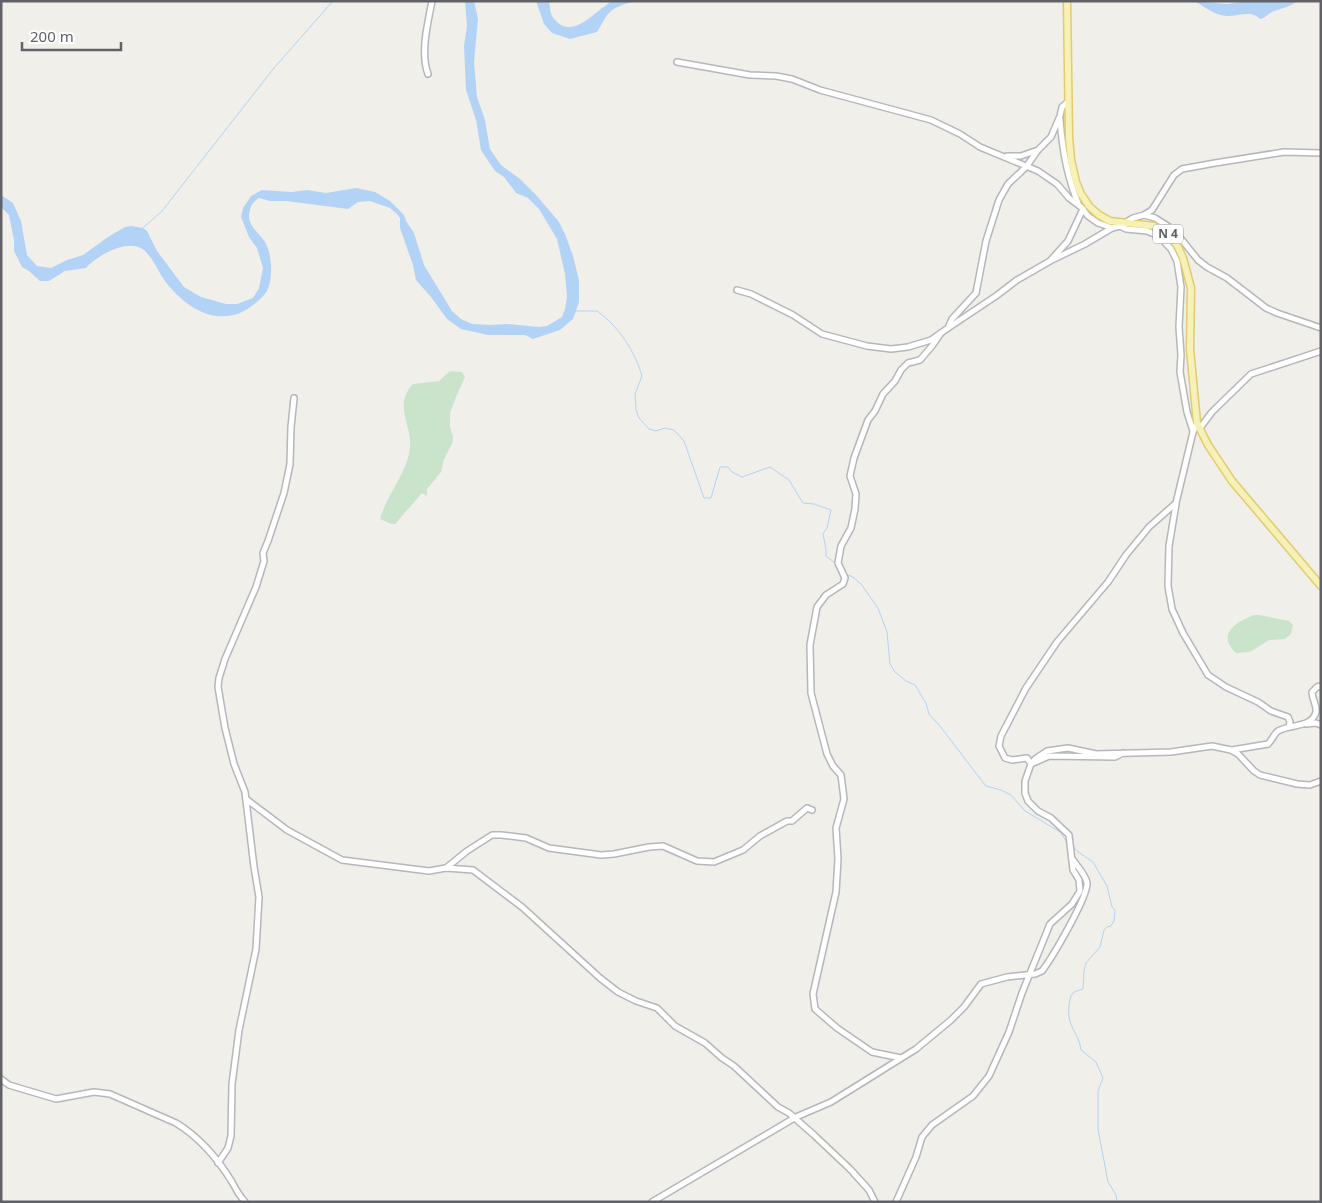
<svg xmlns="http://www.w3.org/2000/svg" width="1322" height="1203" viewBox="0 0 1322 1203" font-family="'Noto Sans',sans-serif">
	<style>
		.green { fill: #c9e4cb }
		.water { fill: #b3d3f6 }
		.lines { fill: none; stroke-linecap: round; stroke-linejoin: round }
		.stream { stroke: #b3d3f6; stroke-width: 1 }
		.minor-casing { stroke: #b5b7bb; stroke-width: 8 }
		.major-casing { stroke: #e2cb70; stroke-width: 9 }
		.minor { stroke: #fff; stroke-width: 5 }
		.major { stroke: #f6f1b7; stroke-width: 6 }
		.labels { text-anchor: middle; stroke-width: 4.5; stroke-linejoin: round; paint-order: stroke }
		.shield { fill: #fff; stroke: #909195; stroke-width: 1 }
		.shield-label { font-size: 12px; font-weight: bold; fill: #606267 }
	</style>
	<rect width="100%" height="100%" fill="#f0efe9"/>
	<!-- green -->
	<g class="green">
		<path d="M 450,371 L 462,372 L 465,377 L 456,397 L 450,413 L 450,427 L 453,437 L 452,444 L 444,459 L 441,472 L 427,489 L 427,496 L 422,493 L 395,524 L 391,524 L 380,519 C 387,494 408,472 410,447 C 412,424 393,405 413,384 L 439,381 Z"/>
		<path d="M 1254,615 L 1259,615 L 1289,621 L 1293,625 L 1291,634 L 1285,639 L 1269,640 L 1250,652 L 1236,653 C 1216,634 1236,622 1254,615 Z"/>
	</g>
	<!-- water -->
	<g class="water">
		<path d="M 465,1 L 474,1 L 478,19 L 474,62 L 477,97 L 485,120 L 490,149 L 501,165 L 520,179 L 537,196 L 559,222 L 565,234 L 573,256 L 579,280 L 579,302 L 573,319 L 560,330 L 533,339 L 525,335 L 488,335 L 461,329 L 447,319 L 431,297 L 416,280 L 413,265 L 400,228 L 400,218 L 397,214 L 390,208 L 370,201 L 358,202 L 348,209 L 286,201 L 270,201 L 259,198 C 254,201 251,205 250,210 C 245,227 262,233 267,246 C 272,258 273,279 267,291 C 263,298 251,307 244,311 C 215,326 186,307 168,285 C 159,274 154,259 144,250 C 129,237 96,256 86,268 L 65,271 L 49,281 L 40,281 L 29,271 L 22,267 L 14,251 L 14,240 L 9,215 L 1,207 L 1,195 L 13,203 L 21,221 L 27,255 L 37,266 L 51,268 L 67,260 L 83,255 L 108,237 L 125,227 L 131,226 L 143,228 L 147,231 L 157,251 L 184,287 L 201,297 L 226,304 L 237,304 L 253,298 L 259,288 L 263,268 L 257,248 L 249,237 L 241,217 L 243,208 L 251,196 L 262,190 L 292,192 L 307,190 L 326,193 L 356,188 L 365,190 L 375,192 L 390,201 L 404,215 L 406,221 L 414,233 L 424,265 L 452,311 L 461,319 L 472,324 L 491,325 L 507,324 L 539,327 L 547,326 L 562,317 L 565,309 L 567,297 L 565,274 L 557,239 L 539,209 L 528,198 L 516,193 L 504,177 L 495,171 L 481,150 L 476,120 L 466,90 L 464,46 L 467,26 Z"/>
		<path d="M 536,1 L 549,1 C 550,6 550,12 552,16 C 571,44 594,11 611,2 C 617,0 628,1 635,1 C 625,4 615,6 608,14 C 604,19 601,26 597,32 L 570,39 L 552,33 L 544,24 Z"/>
		<path d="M 1194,1 L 1227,4 L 1246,1 L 1297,1 C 1290,7 1283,8 1274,11 C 1268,13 1267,18 1260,19 C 1251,9 1237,17 1226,16 C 1214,15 1204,6 1194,1 Z"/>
	</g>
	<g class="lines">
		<!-- stream -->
		<g class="stream">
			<polyline points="143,228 162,211 274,68 333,1"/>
			<path d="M 575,311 L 597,311 C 618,326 635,351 642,376 L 635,394 L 636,410 L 639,418 L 649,429 L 656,431 L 665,428 L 674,430 L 684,441 L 704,498 L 711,498 L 720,467 L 728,467 L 732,472 L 742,477 L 770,467 L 789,480 L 803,503 L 814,504 L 831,510 L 827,528 L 823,534 L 826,549 L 826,556 L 835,563"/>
			<polyline points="845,574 853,577 861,584 878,608 887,632 890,664 895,672 906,681 915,685 926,703 929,714 940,726 975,772 986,786 1001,790 1011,795 1025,811 1060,832 1068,844"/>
			<path d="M 1072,845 L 1077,851 L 1093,862 L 1107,886 L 1112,907 L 1115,910 L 1114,921 L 1111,926 L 1107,927 L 1104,930 L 1100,947 L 1086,963 L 1084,970 L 1083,989 C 1080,990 1075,991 1073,993 C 1070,996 1070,1001 1069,1005 C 1066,1027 1079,1032 1081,1050 L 1096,1062 L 1103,1078 L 1098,1091 L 1098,1129 L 1108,1182 L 1116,1195 L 1117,1202"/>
		</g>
		<!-- minor casing -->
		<g class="minor-casing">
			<g id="minor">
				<polyline points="677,62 750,75 776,76 792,79 820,90 931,120 960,134 980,147 1038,171 1057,184 1069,198 1081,207 1088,216 1098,223 1112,228 1120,226 1133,218 1144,215 1152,210 1174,175 1182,169 1215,163 1284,152 1321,153"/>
				<path d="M 428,74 C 420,53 428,22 432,1"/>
				<path d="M 1060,119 C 1062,147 1067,177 1078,203"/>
				<polyline points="1007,156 1021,156 1038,150"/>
				<polyline points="1144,215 1155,218 1174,230 1198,260 1207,267 1227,278 1266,308 1277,313 1321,328"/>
				<polyline points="1120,226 1126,229 1147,231 1159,236 1171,249 1177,261 1181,287 1179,327 1181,355 1180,372 1187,412 1193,431"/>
				<polyline points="1052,260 1085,244 1112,228"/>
				<polyline points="737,290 751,294 793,315 822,334 867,346 891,349 908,347 931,340 948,328 952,319 976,293 986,241 999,200 1008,184 1026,167 1038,150 1051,137 1060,116 1062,107 1068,102"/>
				<polyline points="948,328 996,296 1017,280 1050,261 1068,241 1083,209"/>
				<polyline points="1200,428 1212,412 1251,374 1321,351"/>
				<polyline points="1176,504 1169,546 1168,586 1172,609 1183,633 1208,675 1226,687 1258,702 1271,711 1288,717 1290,722 1289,727"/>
				<polyline points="1306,724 1316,723 1321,725"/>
				<path d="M 1232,750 L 1268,744 C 1272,740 1274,734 1278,731 C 1290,724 1312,728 1316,712 C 1317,705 1312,699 1312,692 L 1317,687 L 1321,686"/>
				<polyline points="1123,753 1115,757 1049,756 1031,764 1035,759 1047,751 1068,748 1096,754 1171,752 1212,746 1231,750 1238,754 1254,771 1260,775 1297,784 1310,785 1321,781"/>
				<polyline points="246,799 287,830 342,860 429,871 446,868 473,870 522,907 600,978 618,992 636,1001 657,1008 675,1026 705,1043 722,1058 734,1066 778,1107 789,1113 814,1135 850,1169 869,1190 875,1202"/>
				<polyline points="446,868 467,851 492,835 501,835 526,838 549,848 601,855 614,854 649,847 663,846 697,861 714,862 743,850 760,836 787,821 792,821 807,808 812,810"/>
				<polyline points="901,1058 872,1052 837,1028 815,1009 813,994 836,892 838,859 836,828 844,799 841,775 833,766 827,754 811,693 810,645 817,607 826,595 843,584 845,578 838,563 841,546 851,528 855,509 856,494 850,476 854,458 868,420 875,411 883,394 895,381 901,370 908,363 920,360 932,346 941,333"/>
				<path d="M 1,1079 L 9,1085 L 56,1099 L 94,1092 L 110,1094 L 176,1123 C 199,1137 218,1159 232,1182 C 236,1190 239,1195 245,1202"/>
				<polyline points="218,1163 228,1148 231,1136 232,1084 239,1030 256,949 259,897 254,867 245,792 234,764 225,728 218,687 219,678 225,659 256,587 264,561 263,553 268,541 284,493 290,464 291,427 294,398"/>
				<path d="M 652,1202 L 796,1117 L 831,1102 L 916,1049 L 951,1020 L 964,1007 L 981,984 L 1007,977 L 1035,974 L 1042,971 C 1052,958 1088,897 1087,883 C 1086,875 1077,866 1073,860"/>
				<polyline points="896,1202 916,1157 922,1137 932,1125 973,1096 989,1076 1009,1032 1022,993 1050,924 1072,904 1080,891 1079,880 1073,870 1069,835 1051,818 1038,811 1028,801 1025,793 1025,781 1031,764 1027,758 1012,760 1005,758 999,746 1001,736 1026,688 1057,642 1108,582 1126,555 1149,527 1176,503 1193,432 1197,423"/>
			</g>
		</g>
		<!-- major casing -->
		<g class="major-casing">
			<polyline id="major" points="1067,1 1069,137 1071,160 1076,182 1081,194 1089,206 1099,215 1110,221 1154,226 1171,237 1178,247 1183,258 1191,288 1190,349 1197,423 1208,445 1232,481 1321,586"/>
		</g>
		<!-- minor -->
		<use href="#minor" class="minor"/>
		<!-- major -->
		<use href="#major" class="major"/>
	</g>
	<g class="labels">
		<!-- shield labels -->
		<rect class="shield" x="1153" y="224.5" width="30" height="19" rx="4"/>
		<g class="shield-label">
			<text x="1168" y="238">N 4</text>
		</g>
	</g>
	<!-- border -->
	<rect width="1322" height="1203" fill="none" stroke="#606267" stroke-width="5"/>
	<!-- scale -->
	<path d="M22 42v8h99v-8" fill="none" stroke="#606267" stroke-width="2.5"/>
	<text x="30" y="42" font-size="15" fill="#606267" stroke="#ffffff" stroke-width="4" paint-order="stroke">200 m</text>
</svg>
